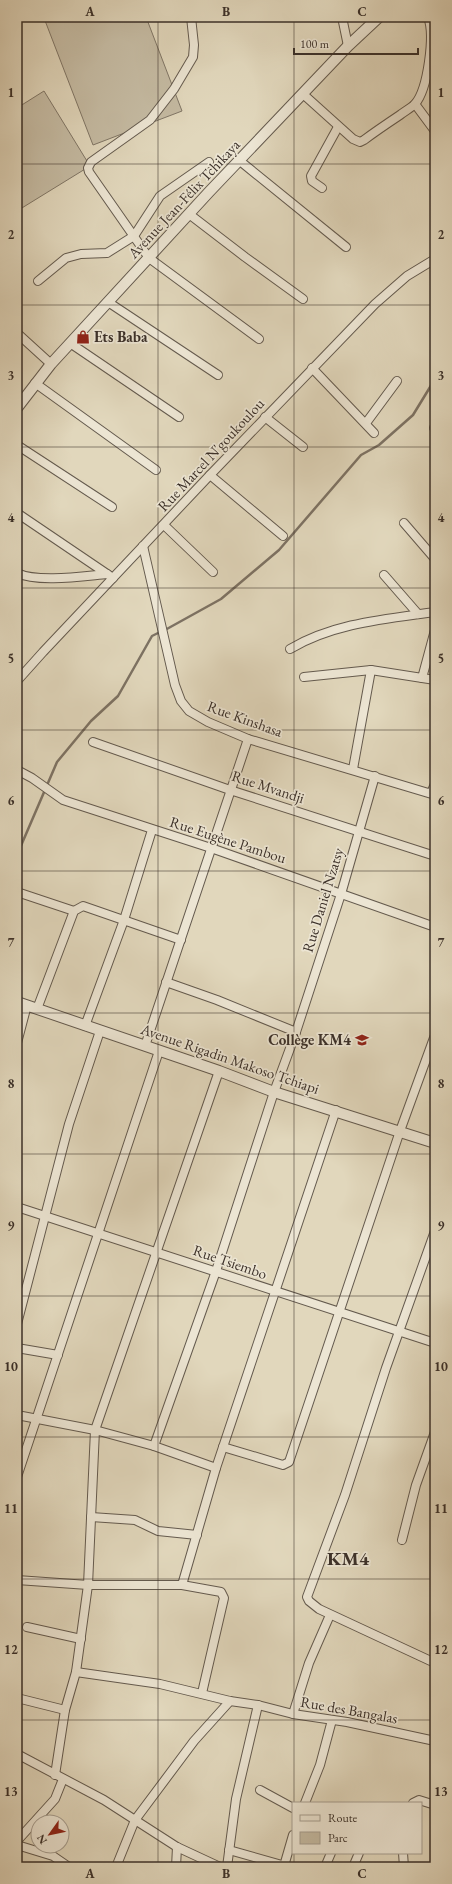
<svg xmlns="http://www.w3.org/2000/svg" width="452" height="1884" viewBox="0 0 452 1884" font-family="'EB Garamond',serif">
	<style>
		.green { fill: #c5bba3; stroke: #807666 }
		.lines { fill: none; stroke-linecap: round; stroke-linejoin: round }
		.stream { stroke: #7d7263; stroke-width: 2.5 }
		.minor-casing { stroke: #645a4e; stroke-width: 10 }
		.tertiary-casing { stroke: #645a4e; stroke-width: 12 }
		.minor { stroke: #ece5d3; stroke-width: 8 }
		.tertiary { stroke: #ece5d3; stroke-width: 10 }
		.grid { fill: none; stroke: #3b3029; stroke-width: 1; stroke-opacity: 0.55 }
		.labels { text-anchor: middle; stroke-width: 3.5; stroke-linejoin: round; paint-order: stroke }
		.street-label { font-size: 15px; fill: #3b3029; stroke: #ece5d3 }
		.poi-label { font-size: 15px; font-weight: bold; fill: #3b3029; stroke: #ece5d3; text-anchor: start }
		.district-label { font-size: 19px; font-weight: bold; fill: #3b3029; stroke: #ece5d3 }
		.neatline { fill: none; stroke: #3b3029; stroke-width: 1.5 }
		.grid-label { font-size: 13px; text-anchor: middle; font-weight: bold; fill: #3b3029 }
	</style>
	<rect width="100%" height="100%" fill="#e1d7bc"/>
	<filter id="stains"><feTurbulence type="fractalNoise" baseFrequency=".005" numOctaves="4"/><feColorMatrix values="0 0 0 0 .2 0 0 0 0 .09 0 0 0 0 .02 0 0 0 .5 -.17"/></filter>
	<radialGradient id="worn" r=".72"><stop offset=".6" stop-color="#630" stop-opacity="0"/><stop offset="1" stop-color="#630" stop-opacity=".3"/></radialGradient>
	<!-- green -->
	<g class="green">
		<polygon points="48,17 146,17 182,111 93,145 44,18"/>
		<polygon points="44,91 90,166 17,211 17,108"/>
	</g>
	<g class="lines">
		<!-- stream -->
		<g class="stream">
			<polyline points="165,630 221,599 279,550 361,455 379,445 413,415 435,379"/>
			<polyline points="17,855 57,762 91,721 118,696 152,636 160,632"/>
		</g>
		<!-- minor casing -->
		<g class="minor-casing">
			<g id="minor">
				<polyline points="191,17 194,45 193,57 174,89 150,120 91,162 88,168 89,172 149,258 259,339"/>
				<polyline points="342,17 348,46"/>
				<path d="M 303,94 L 353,139 L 360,142 L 364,140 C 376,131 388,123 400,115 C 405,111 411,108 415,104 C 428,89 435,35 428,17"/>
				<polyline points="415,104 435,131"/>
				<polyline points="240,161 346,247"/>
				<polyline points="322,188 312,181 311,176 338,127"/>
				<polyline points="189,214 245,257 303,299"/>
				<polyline points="38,281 66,258 81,254 107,253 134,236 160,196 209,162"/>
				<polyline points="108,302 218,375"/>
				<polyline points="17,333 51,364"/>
				<polyline points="70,343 179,417"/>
				<polyline points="312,368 374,433"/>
				<polyline points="35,383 156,470"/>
				<polyline points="265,417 303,447"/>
				<polyline points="366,423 397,381"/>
				<polyline points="434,428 435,426"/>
				<polyline points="17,445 112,507"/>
				<polyline points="210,475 283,536"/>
				<polyline points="17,513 113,578"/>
				<polyline points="404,523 435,559"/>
				<polyline points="164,525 213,572"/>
				<polyline points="143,546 175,685 181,701 189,711 208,722 248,739 435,795"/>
				<path d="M 17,573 C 38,583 84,576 107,574"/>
				<polyline points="384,575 418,614"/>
				<path d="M 290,649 C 334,623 386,619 435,612"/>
				<polyline points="304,677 371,670 435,680"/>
				<polyline points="422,678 435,630"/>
				<polyline points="17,681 43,652 210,475 375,304 407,276 435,259"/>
				<polyline points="93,742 230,790 435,856"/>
				<polyline points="353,769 371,670"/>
				<polyline points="17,770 32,778 63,800 211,848 435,927"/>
				<polyline points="431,793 435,784"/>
				<polyline points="17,892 74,911"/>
				<polyline points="166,982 217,1000 296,1032"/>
				<polyline points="37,1009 74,911 83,906 181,940"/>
				<polyline points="85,1026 124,920 152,830"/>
				<polyline points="17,1043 27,1005"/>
				<polyline points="145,1046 248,739"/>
				<polyline points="17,1207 435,1343"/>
				<polyline points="435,1231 386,1368 345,1495 307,1597 309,1601 319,1609 435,1663"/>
				<polyline points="17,1324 69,1124 100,1031"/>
				<polyline points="17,1348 58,1355"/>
				<polyline points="17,1415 95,1430 154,1446 216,1468"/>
				<polyline points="154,1446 216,1271 274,1092 296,1032 341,894 375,776"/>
				<polyline points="223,1447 283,1465 289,1462 400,1131 435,1035"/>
				<polyline points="17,1477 159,1051"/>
				<polyline points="91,1517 135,1520 158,1531 197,1535"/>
				<polyline points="402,1540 416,1485 435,1432"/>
				<polyline points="17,1580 88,1585 182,1585 221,1592 224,1598 202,1693"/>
				<polyline points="182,1585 216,1468 336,1110"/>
				<polyline points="27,1627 81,1639"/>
				<polyline points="76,1672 160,1684 230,1701 258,1705 293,1714 347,1722 435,1741"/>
				<polyline points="17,1698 65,1710"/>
				<polyline points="293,1714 309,1663 330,1615"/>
				<polyline points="17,1754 104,1800 177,1847 220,1867"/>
				<polyline points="55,1775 65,1710 76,1672 88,1585 95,1430 219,1071"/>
				<polyline points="260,1790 293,1808"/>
				<polyline points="305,1803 320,1765 332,1720"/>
				<polyline points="413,1803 419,1800 435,1805"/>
				<polyline points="17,1841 55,1799 63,1779"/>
				<polyline points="17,1845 53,1856 69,1867"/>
				<polyline points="229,1850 289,1867"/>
				<polyline points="403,1853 404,1867"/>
				<polyline points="284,1866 293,1835"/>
				<polyline points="116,1867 135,1820 194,1741 230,1701"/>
				<polyline points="176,1867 177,1847"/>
				<polyline points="227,1867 236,1799 258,1705"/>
				<polyline points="325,1867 331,1853"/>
				<polyline points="353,1867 359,1853"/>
			</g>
		</g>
		<!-- tertiary casing -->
		<g class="tertiary-casing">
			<g id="tertiary">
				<polyline points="17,408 51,364 209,192 348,46 379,17"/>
				<polyline points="17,1002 219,1071 274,1092 435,1143"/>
			</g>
		</g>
		<!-- minor -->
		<use href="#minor" class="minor"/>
		<!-- tertiary -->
		<use href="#tertiary" class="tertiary"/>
	</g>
	<!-- grid -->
	<path class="grid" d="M 158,17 L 158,1867M 294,17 L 294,1803M 17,164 L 435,164M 17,305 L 435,305M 17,447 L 435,447M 17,588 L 435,588M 17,730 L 435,730M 17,871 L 435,871M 17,1013 L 435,1013M 17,1154 L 435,1154M 17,1296 L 435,1296M 17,1437 L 435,1437M 17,1579 L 435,1579M 17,1720 L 435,1720M 294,1853 L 294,1867"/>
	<!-- icons -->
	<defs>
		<g id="shop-bare" transform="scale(1.08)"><path d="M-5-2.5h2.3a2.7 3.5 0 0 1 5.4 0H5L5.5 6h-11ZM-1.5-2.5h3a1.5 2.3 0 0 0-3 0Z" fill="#8f2418" stroke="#ece5d3" stroke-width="2.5" paint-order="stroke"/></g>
		<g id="school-bare" transform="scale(1.08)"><path d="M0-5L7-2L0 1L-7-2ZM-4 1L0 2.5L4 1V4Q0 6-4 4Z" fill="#8f2418" stroke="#ece5d3" stroke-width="2.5" paint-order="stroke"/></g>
	</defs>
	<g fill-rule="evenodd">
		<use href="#shop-bare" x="83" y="337"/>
		<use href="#school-bare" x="362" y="1040"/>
	</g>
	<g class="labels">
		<!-- street labels -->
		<g class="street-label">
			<text transform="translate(184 199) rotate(-47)" y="5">Avenue Jean-Félix Tchikaya</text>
			<text transform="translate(211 455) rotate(-47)" y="5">Rue Marcel N'goukoulou</text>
			<text transform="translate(245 719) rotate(20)" y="5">Rue Kinshasa</text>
			<text transform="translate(268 787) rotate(18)" y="5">Rue Mvandji</text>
			<text transform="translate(228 840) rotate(18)" y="5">Rue Eugène Pambou</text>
			<text transform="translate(323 900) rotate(-73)" y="5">Rue Daniel Nzatsy</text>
			<text transform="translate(230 1059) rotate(19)" y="5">Avenue Rigadin Makoso Tchiapi</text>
			<text transform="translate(230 1262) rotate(19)" y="5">Rue Tsiembo</text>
			<text transform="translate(349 1710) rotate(10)" y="5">Rue des Bangalas</text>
		</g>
		<!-- poi labels -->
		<g class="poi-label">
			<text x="94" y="342">Ets Baba</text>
			<text x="351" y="1045" text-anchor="end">Collège KM4</text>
		</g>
		<!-- district labels -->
		<g class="district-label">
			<text x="348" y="1565">KM4</text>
		</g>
	</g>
	<!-- margin -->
	<rect width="452" height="1884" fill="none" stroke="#e1d7bc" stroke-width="44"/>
	<!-- legend -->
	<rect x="292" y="1802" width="130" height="52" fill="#ece5d3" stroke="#a59d8f"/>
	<rect x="300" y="1815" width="20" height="6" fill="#ece5d3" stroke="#a59d8f"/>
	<text x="328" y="1822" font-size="12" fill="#3b3029">Route</text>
	<rect x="300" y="1832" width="20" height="12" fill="#c5bba3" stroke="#a59d8f"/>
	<text x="328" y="1842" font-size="12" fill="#3b3029">Parc</text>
	<!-- north arrow -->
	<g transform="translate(50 1834) rotate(237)"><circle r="19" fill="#ece5d3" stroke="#a59d8f"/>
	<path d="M0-3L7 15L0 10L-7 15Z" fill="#8f2418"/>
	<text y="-6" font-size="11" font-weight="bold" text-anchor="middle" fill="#3b3029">N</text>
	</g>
	<!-- scale -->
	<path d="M294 48v6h124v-6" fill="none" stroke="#3b3029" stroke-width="2"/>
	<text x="300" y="48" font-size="12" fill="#3b3029" stroke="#ece5d3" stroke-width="3" paint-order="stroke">100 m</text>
	<rect x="22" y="22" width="408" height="1840" class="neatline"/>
	<g class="grid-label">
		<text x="90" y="16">A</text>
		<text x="226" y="16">B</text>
		<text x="362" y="16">C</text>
		<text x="11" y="97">1</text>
		<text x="441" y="97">1</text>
		<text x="11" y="239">2</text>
		<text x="441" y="239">2</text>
		<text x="11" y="380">3</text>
		<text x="441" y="380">3</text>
		<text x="11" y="522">4</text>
		<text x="441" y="522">4</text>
		<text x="11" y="663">5</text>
		<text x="441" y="663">5</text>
		<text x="11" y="805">6</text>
		<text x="441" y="805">6</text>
		<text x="11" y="947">7</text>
		<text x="441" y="947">7</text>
		<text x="11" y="1088">8</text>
		<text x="441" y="1088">8</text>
		<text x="11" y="1230">9</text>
		<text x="441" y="1230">9</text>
		<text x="11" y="1371">10</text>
		<text x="441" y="1371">10</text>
		<text x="11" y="1513">11</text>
		<text x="441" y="1513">11</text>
		<text x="11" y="1654">12</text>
		<text x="441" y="1654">12</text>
		<text x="11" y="1796">13</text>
		<text x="441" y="1796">13</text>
		<text x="90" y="1878">A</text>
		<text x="226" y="1878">B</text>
		<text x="362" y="1878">C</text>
	</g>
	<rect width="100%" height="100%" filter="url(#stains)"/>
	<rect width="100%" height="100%" fill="url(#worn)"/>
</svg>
